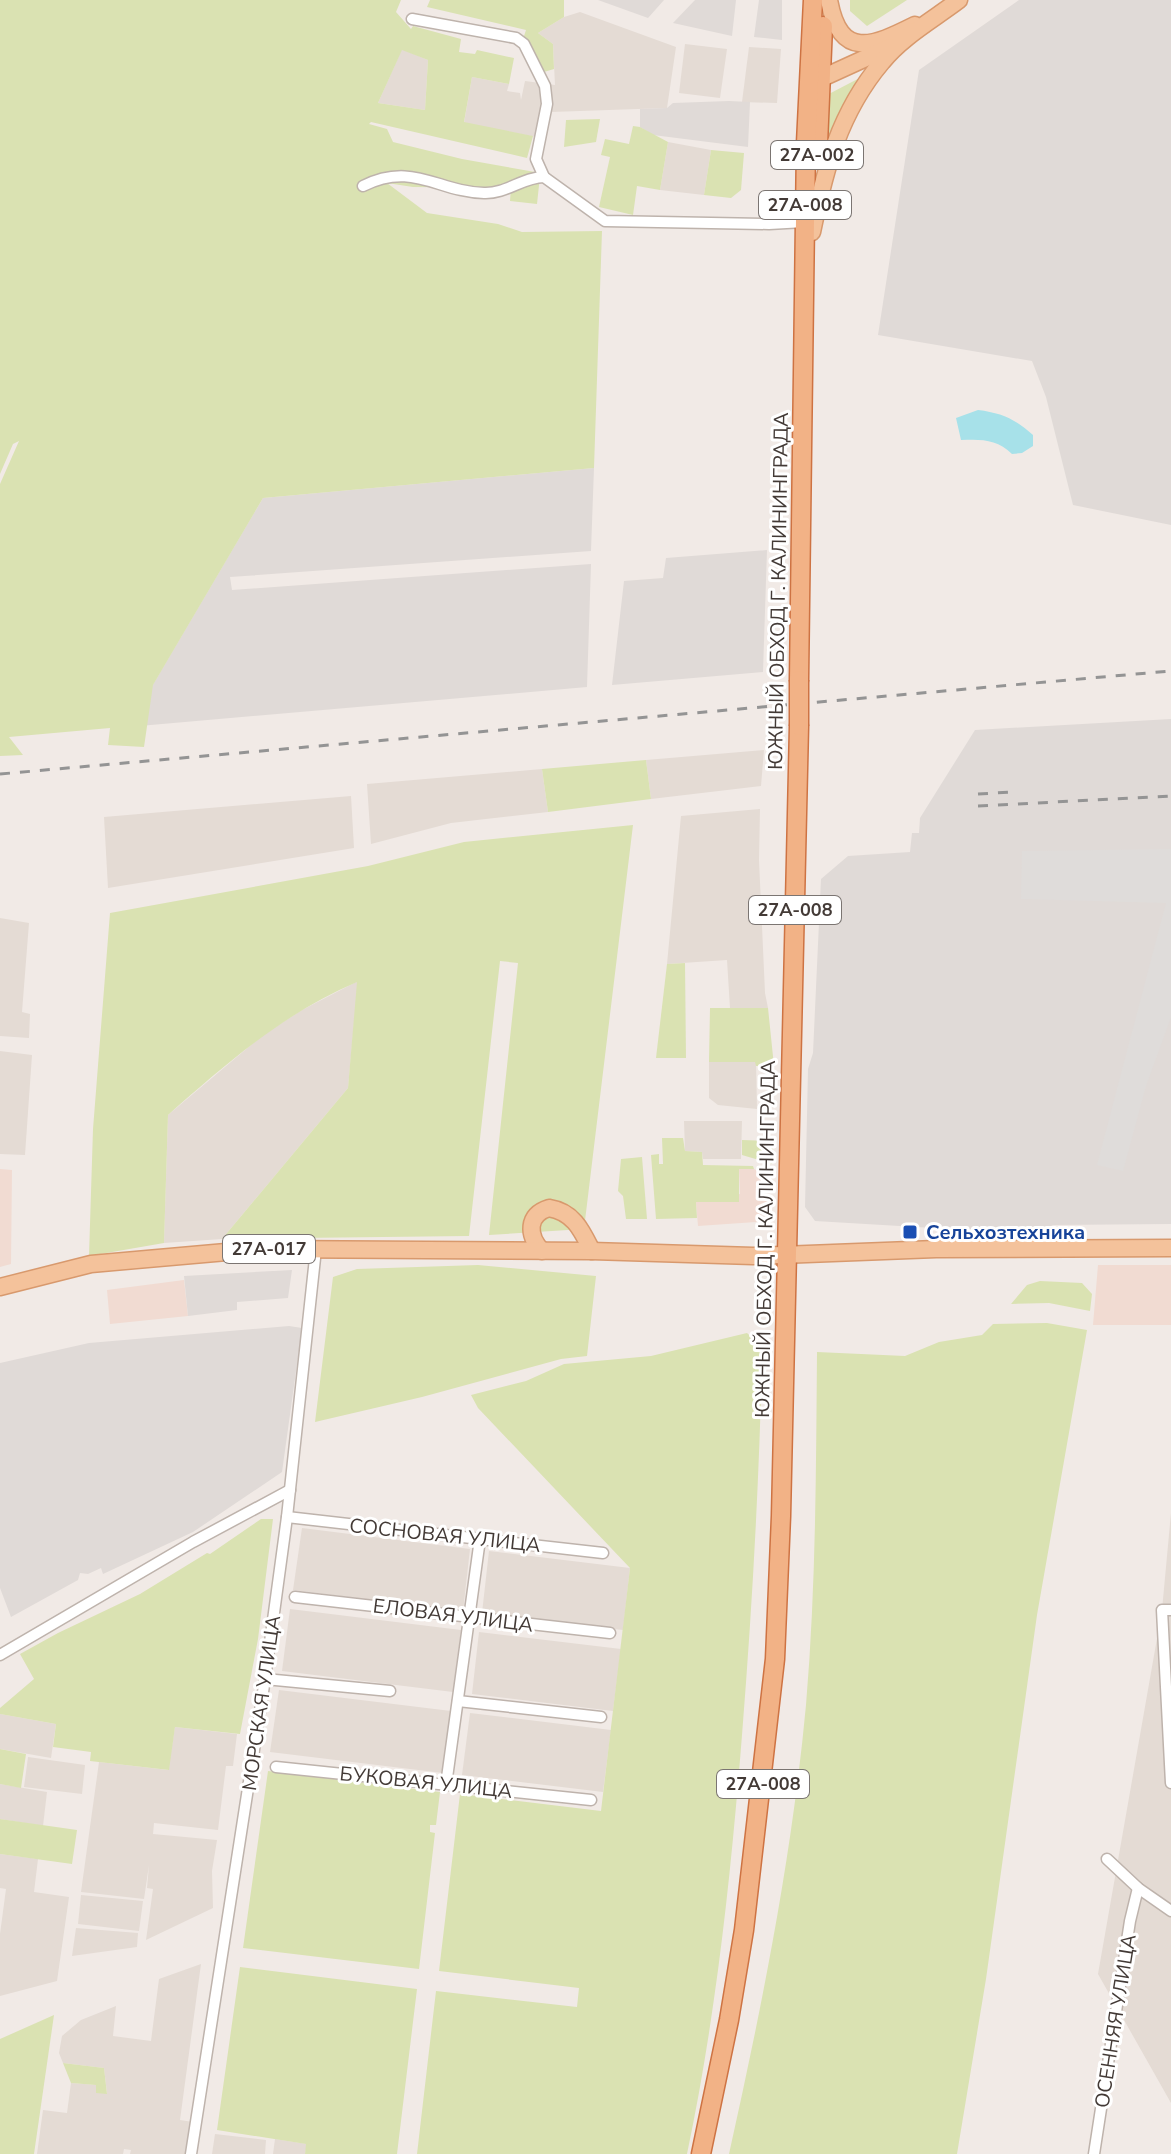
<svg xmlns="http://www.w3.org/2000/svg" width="1171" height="2154" viewBox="0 0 1171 2154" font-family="'Nunito Sans',sans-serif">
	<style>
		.residential { fill: #e4dbd4 }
		.commercial { fill: #f1dbd2 }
		.industrial { fill: #e0dad7 }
		.green { fill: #dae2b2; fill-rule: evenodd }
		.parking { fill: #dfdcda }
		.water { fill: #a7e1e9 }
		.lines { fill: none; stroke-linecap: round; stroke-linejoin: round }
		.minor-casing { stroke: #beb3ac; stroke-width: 13 }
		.primary-casing { stroke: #d8996d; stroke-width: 19 }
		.trunk-casing { stroke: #ce7343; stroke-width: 21 }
		.minor { stroke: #fff; stroke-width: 10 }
		.primary { stroke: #f4c29b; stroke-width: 16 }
		.trunk { stroke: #f2b286; stroke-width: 18 }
		.rail { stroke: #949494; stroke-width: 3; stroke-dasharray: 10 10; stroke-linecap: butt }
		.trunk-bridge-casing { stroke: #ce7343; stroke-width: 21; stroke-linecap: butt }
		.trunk-bridge { stroke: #f2b286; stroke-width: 18 }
		.transit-dot { fill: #1a4fb4; stroke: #fff; stroke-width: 3 }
		.labels { text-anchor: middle; stroke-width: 6; stroke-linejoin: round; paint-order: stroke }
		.shield { fill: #fff; stroke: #7b7572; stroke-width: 2 }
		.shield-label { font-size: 18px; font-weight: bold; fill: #433a36 }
		.street-label { font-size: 20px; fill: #433a36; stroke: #fff }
		.transit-label { font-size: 20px; font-weight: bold; fill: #164399; stroke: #fff; text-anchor: start }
	</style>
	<rect width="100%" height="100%" fill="#f1eae6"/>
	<!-- residential -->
	<g class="residential">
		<polygon points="580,12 676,47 667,108 551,112 546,139 464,123 472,77 509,84 507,91 520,93 521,100 525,81 555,85 553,44 538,33 564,17"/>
		<polygon points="685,44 727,49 720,98 679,93"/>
		<polygon points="749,47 781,49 777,103 742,102"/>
		<polygon points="402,49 428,60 425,110 378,103"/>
		<polygon points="668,142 711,150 704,195 660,190"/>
		<polygon points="764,750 761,786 651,799 646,760"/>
		<polygon points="542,769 548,812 451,823 371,844 367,784"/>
		<polygon points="351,796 354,848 108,888 104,817"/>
		<polygon points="760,809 759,860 765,993 768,1008 730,1008 727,960 667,964 681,816"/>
		<polygon points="0,918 29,923 22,1012 30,1014 29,1038 0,1036"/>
		<polygon points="358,981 348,1088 222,1239 164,1243 168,1115 264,1034 302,1010"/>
		<polygon points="0,1051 32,1055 25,1155 0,1154"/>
		<polygon points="709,1062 756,1062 757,1109 718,1105 709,1098"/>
		<polygon points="684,1121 742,1121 741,1159 703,1159 702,1152 685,1151"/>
		<polygon points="1171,1513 1171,2103 1098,1974 1162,1610"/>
		<polygon points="302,1528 470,1549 463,1611 293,1590"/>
		<polygon points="489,1551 630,1568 623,1630 482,1613"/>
		<polygon points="290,1609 461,1630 453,1692 282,1671"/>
		<polygon points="479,1632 621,1649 613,1711 472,1694"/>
		<polygon points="279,1690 451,1711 443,1773 270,1752"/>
		<polygon points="470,1713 611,1730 603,1792 462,1775"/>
		<polygon points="0,1714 56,1724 51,1758 0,1749"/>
		<polygon points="175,1727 237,1734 233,1766 226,1766 218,1830 154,1823 153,1834 217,1840 212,1871 213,1908 146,1940 153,1889 147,1888 149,1865 144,1899 81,1892 99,1762 168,1770"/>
		<polygon points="28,1757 85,1765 82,1794 24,1787"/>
		<polygon points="0,1784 47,1792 43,1826 0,1819"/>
		<polygon points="0,1854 38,1859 34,1892 69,1897 57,1981 0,1996 0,1934 6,1889 0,1888"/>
		<polygon points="81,1895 143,1901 139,1931 78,1924"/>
		<polygon points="76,1928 138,1933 137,1947 72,1956"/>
		<polygon points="201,1964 180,2120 193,2122 189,2154 130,2154 131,2150 124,2149 123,2154 37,2154 43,2110 67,2113 71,2083 97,2085 96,2093 107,2093 104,2068 63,2063 59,2053 62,2036 81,2020 116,2006 113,2036 151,2041 159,1979"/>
		<polygon points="215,2134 266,2140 265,2154 212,2154"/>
		<polygon points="275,2139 307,2144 305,2154 273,2154"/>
	</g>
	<!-- commercial -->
	<g class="commercial">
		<polygon points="0,1169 12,1170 11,1264 0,1267"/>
		<polygon points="739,1169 754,1169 771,1178 769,1192 765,1192 765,1195 769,1195 768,1209 756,1222 698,1226 696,1202 740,1194"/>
		<polygon points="1098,1265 1171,1265 1171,1325 1093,1325"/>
		<polygon points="184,1280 188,1316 110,1324 107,1290"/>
	</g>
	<!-- industrial -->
	<g class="industrial">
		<polygon points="598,0 664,0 648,18"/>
		<polygon points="695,0 736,0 732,36 673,23"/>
		<polygon points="759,0 782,0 782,40 754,37"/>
		<polygon points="1019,0 1171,0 1171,525 1073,505 1046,397 1032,361 878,335 919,70"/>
		<polygon points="729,101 750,102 748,147 653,135 640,127 640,109 667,108 673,103"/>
		<polygon points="594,468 591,551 230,577 232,590 591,564 587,687 128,727 263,498"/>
		<polygon points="767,550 763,672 612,685 624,581 663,578 666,558"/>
		<polygon points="1171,719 1171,1224 1053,1225 1035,1234 815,1221 805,1207 808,1069 813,1053 821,879 848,856 910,852 912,833 919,833 920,818 975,730"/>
		<polygon points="292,1270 288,1298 237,1302 237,1310 188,1316 184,1276"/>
		<polygon points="289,1326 302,1328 282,1472 193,1532 103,1574 101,1568 88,1574 80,1573 78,1580 11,1617 0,1588 0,1363 89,1343"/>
	</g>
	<!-- green -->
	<g class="green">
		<path d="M 0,0 L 401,0 L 396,12 L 411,29 L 413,26 L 461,39 L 459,52 L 475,54 L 477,50 L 514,58 L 509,84 L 472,77 L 464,122 L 533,136 L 527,158 L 371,122 L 369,124 L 387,129 L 393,142 L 462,159 L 535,172 L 540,176 L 537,204 L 510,201 L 511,188 L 413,187 L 387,183 L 427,213 L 498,224 L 522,232 L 602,231 L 594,468 L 263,498 L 153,685 L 144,747 L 108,745 L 110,728 L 9,737 L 23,755 L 0,756 L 0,484 L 19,441 L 13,444 L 0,474 ZM 402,50 L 428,60 L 425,110 L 378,103 Z"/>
		<polygon points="430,0 564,0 564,17 538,33 553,44 554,69 544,72 534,51 523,39 526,30 427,7"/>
		<polygon points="850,0 907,0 867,26 850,11"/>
		<polygon points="873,71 820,176 825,96"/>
		<polygon points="600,119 596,142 564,147 566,120"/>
		<polygon points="633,126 640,127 668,142 660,190 637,186 633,215 599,207 610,157 601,155 605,139 629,144"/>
		<polygon points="711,150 744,153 741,190 731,198 704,195"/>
		<polygon points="646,760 651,799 548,812 542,769"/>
		<path d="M 633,825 L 584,1229 L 489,1235 L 518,963 L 500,961 L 469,1236 L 222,1239 L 348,1088 L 357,982 C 284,1013 227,1063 168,1115 L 164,1243 L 89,1256 L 93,1129 L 110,913 L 368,866 L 464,842 Z"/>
		<polygon points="685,963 686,1058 656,1058 667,964"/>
		<polygon points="710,1008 768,1008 774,1066 756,1066 755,1062 709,1062"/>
		<polygon points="662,1138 683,1138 685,1151 702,1152 703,1165 753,1166 754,1169 739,1169 739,1202 696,1202 697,1218 656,1219 651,1155 659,1154 659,1164 663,1164"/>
		<polygon points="742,1140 773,1141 772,1164 742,1155"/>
		<polygon points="642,1157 647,1219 626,1219 623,1196 618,1191 621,1159"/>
		<polygon points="478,1265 596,1276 587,1356 561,1359 422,1397 315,1422 333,1277 357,1269"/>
		<polygon points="1040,1281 1082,1283 1092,1294 1090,1311 1049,1303 1011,1304 1027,1285"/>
		<path d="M 1047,1323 L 1087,1330 L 1037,1615 L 986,1979 L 957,2154 L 729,2154 C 762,2006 792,1856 806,1705 C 816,1587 816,1470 817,1352 L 905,1356 L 939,1342 L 982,1335 L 993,1324 Z"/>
		<path d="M 747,1333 L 761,1346 L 762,1360 C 759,1485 752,1610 742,1735 C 731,1875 716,2016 687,2154 L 417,2154 L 436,1991 L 577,2007 L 579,1988 L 439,1971 L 460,1794 L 601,1811 L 630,1568 L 478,1408 L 471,1395 L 526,1381 L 564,1364 L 651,1356 Z"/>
		<polygon points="261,1519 273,1519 258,1639 240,1734 175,1727 169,1770 90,1761 91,1752 53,1747 56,1724 0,1714 0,1708 34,1679 20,1654 58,1633 140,1594 207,1553 210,1554"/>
		<polygon points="0,1749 26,1754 21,1788 0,1784"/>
		<polygon points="268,1771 440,1792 436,1825 430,1825 430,1832 435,1833 419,1969 243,1948"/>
		<polygon points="0,1819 77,1830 72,1864 0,1854"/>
		<polygon points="240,1967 417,1989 397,2154 305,2154 306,2144 217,2130"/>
		<polygon points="54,2015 34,2154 0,2154 0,2039"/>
		<polygon points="63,2063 104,2068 107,2094 96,2093 96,2085 71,2083"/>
	</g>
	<!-- parking -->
	<polygon class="parking" points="1171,849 1171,1017 1146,1086 1123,1171 1097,1165 1166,903 1021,899 1022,851"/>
	<!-- water -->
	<path class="water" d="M 978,410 C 1002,413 1015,419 1033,435 L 1033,446 L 1022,453 L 1012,454 C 997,439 981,439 961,440 L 956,418 Z"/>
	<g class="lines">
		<!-- minor casing -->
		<g class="minor-casing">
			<g id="minor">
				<polyline points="412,19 516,38 524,44 545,86 547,104 536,159 544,177"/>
				<path d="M 363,186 C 413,161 438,192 484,193 C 506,194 523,177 544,177 L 605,221 L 769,224 L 804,222"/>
				<polyline points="287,1517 603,1553"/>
				<polyline points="295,1597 610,1633"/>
				<polyline points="0,1655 193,1542 290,1490"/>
				<polyline points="265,1679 390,1691"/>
				<polyline points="458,1701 601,1717"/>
				<polyline points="276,1767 591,1800"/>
				<polyline points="1171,1783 1162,1610 1171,1610"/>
				<polyline points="446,1785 480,1539"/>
				<polyline points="1107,1859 1138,1888 1171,1911"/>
				<polyline points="191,2154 265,1679 287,1517 316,1249"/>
				<polyline points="1094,2154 1130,1921 1138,1888"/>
			</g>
		</g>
		<!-- primary casing -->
		<g class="primary-casing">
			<g id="primary">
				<path d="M 829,0 C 840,61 873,46 915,25"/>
				<polyline points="812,88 822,78 890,47"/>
				<path d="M 812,232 C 825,169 839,113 882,62 C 902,37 934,19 959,0"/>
				<path d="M 542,1251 C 527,1235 527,1215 549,1208 C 574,1212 582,1231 592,1251"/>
				<polyline points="0,1287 91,1264 260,1249 592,1251 753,1256 936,1249 1171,1248"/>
			</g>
		</g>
		<!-- trunk casing -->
		<g class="trunk-casing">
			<g id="trunk">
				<polyline points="818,144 823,26"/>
				<polyline points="799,680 806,143 813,0"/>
				<polyline points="701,2154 729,2020 744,1930 775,1659 781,1516 799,726"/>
			</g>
		</g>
		<!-- minor -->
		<use href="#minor" class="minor"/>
		<!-- primary -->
		<use href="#primary" class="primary"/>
		<!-- trunk -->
		<use href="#trunk" class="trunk"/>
		<!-- rail -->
		<g class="rail">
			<polyline points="0,774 1171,671"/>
			<polyline points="978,794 1011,792"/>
			<polyline points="978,806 1171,796"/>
		</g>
		<!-- trunk-bridge casing -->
		<g class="trunk-bridge-casing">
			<polyline id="trunk-bridge" points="799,726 799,680"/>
		</g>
		<!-- trunk-bridge -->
		<use href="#trunk-bridge" class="trunk-bridge"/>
	</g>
	<!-- markers -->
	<rect class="transit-dot" x="902" y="1224" width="16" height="16" rx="4"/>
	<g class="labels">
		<!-- shield labels -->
		<g class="shield">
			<rect x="771" y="141" width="92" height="28" rx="6"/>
			<rect x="759" y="191" width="92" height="28" rx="6"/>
			<rect x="749" y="896" width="92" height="28" rx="6"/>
			<rect x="223" y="1235" width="92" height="28" rx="6"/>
			<rect x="717" y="1770" width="92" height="28" rx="6"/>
		</g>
		<g class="shield-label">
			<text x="817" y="161">27А-002</text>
			<text x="805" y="211">27А-008</text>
			<text x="795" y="916">27А-008</text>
			<text x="269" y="1255">27А-017</text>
			<text x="763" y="1790">27А-008</text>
		</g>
		<!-- street labels -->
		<g class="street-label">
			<text transform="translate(778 591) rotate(-89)" y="7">ЮЖНЫЙ ОБХОД Г. КАЛИНИНГРАДА</text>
			<text transform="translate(765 1239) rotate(-89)" y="7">ЮЖНЫЙ ОБХОД Г. КАЛИНИНГРАДА</text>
			<text transform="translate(445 1535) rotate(6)" y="7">СОСНОВАЯ УЛИЦА</text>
			<text transform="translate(453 1615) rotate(7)" y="7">ЕЛОВАЯ УЛИЦА</text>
			<text transform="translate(261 1703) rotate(-82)" y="7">МОРСКАЯ УЛИЦА</text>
			<text transform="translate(426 1782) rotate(6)" y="7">БУКОВАЯ УЛИЦА</text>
			<text transform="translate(1115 2021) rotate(-81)" y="7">ОСЕННЯЯ УЛИЦА</text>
		</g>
		<!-- transit labels -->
		<g class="transit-label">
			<text x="926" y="1239">Сельхозтехника</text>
		</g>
	</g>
</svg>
